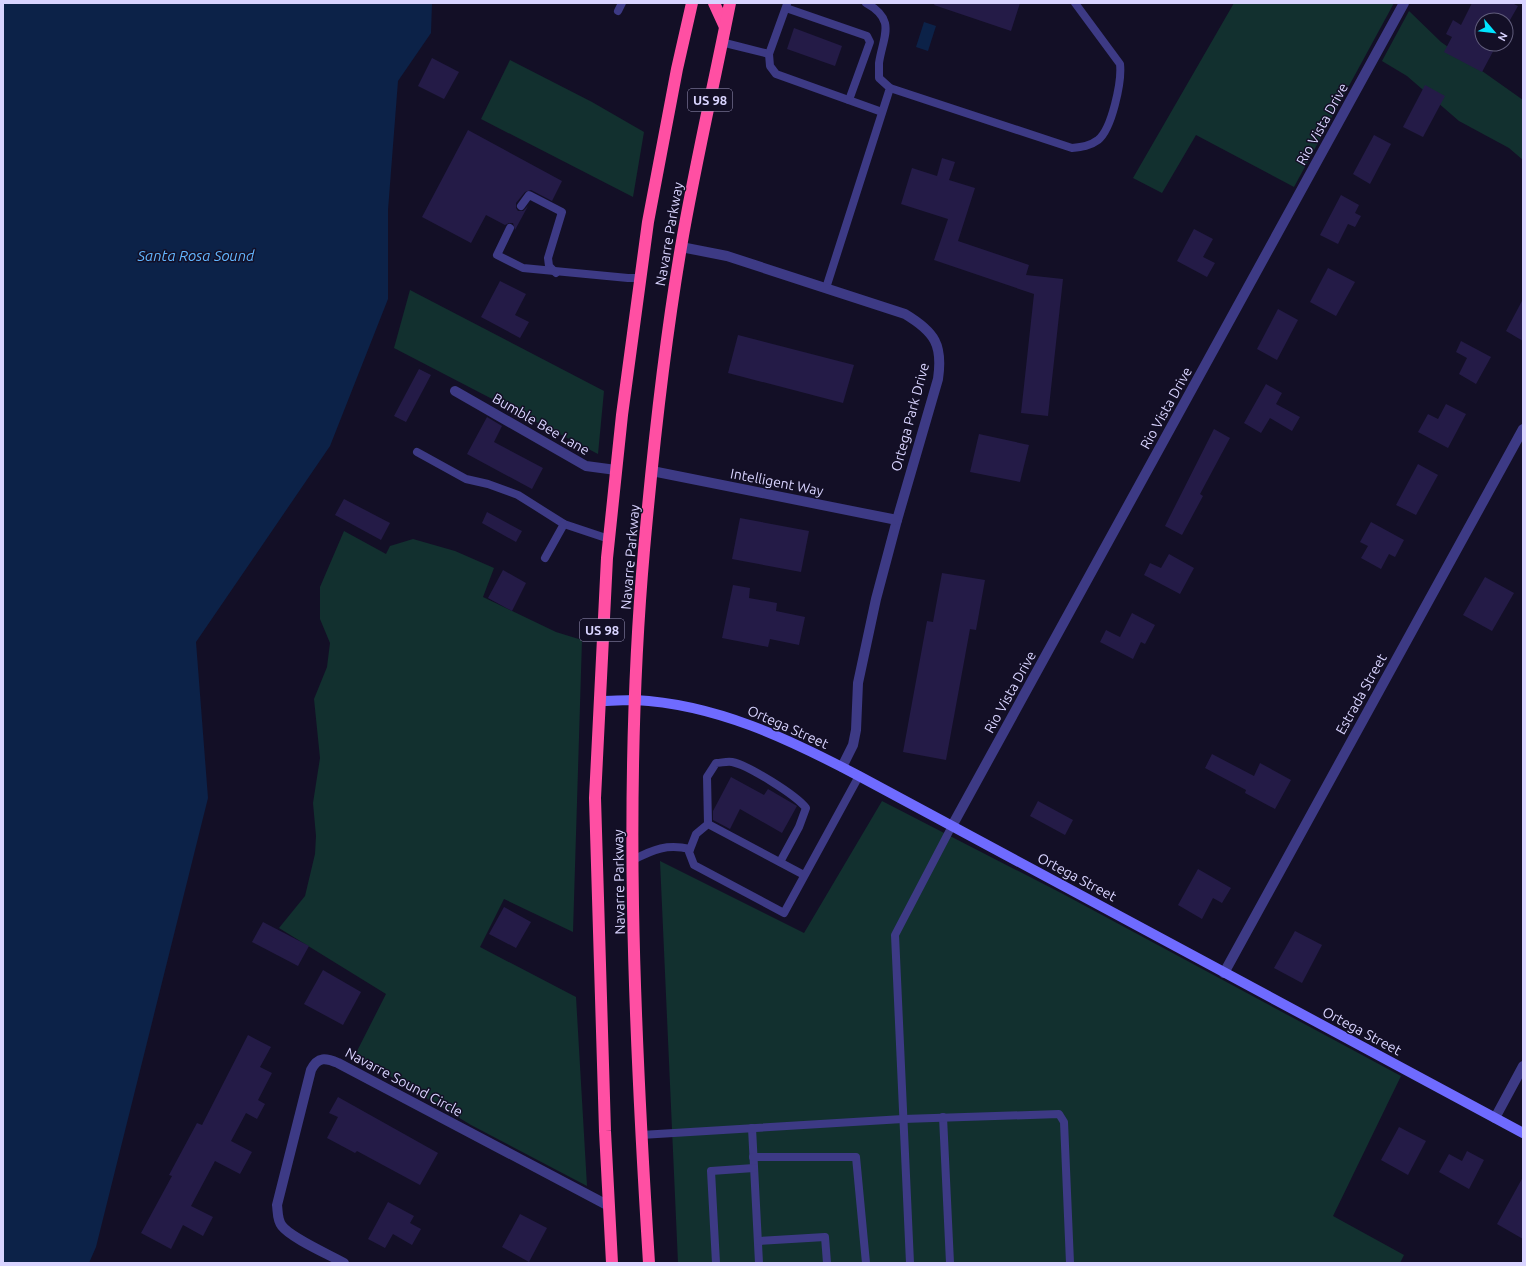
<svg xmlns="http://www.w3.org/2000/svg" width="1526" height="1266" viewBox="0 0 1526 1266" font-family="Ubuntu,sans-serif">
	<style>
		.green { fill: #12302f }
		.water { fill: #0c2248 }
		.building { fill: #241b47 }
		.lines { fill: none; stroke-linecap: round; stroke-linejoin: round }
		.lane { stroke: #3d3a85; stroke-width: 8 }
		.street { stroke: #3d3a85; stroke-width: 10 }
		.secondary { stroke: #6f6bff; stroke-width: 10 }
		.highway { stroke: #ff4fa3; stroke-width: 12 }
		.labels { text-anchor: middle; stroke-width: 3; stroke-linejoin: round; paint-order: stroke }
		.shield { fill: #130f26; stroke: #9e99be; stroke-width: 1 }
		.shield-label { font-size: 13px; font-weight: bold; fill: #d9d4ff }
		.street-label { font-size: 14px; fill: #d9d4ff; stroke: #130f26 }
		.water-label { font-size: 15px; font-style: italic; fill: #62b6ff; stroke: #130f26 }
	</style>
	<rect width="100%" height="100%" fill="#130f26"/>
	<!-- green -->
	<g class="green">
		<polygon points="1234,3 1394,3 1294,187 1196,135 1162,193 1133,178"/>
		<polygon points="1409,11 1441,42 1523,100 1523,160 1509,148 1459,121 1407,76 1382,61"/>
		<polygon points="510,60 592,102 644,132 633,197 481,119"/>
		<polygon points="410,290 604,391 598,454 394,348"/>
		<polygon points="344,531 386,554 390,546 413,539 455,551 494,568 483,597 556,632 582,640 573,932 504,899 480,947 576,997 587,1186 471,1125 355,1055 386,994 279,928 305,896 315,854 316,836 313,803 320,758 314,699 327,667 330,643 320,619 320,587"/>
		<polygon points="882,801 1063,894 1401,1076 1333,1216 1404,1255 1400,1263 678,1263 660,861 804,933"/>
	</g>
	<!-- water -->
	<g class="water">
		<polygon points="3,3 432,3 431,33 398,81 388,210 388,299 330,446 196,642 208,798 96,1247 89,1263 3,1263"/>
		<polygon points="924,22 936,26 928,51 916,47"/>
	</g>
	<!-- building -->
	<g class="building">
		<polygon points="935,3 1020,3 1011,31 934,5"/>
		<polygon points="1472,3 1512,3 1518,6 1510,20 1482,20 1482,44 1497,44 1482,72 1444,52 1452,37 1446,34 1453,20 1461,25"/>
		<polygon points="794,28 842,46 835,66 787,49"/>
		<polygon points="432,58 459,72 444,99 418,86"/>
		<polygon points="1425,85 1445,96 1423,137 1403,127"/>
		<polygon points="468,130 562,181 552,201 531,190 525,192 516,203 516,208 518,211 523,211 528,206 515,230 513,223 509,223 505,225 486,215 471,243 422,217"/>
		<polygon points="1374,135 1391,144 1370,184 1353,174"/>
		<polygon points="942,158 955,162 949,180 975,188 958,241 1029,265 1026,275 1063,279 1048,416 1021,413 1034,294 934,260 948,219 901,204 912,168 937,176"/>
		<polygon points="1341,195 1359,205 1355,213 1361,216 1355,227 1348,224 1338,244 1320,235"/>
		<polygon points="1194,229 1213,239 1203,257 1215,263 1207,277 1177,261"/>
		<polygon points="1328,268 1355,282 1336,316 1310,302"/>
		<polygon points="500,281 526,294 515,315 529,322 520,338 481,317"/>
		<polygon points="1523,299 1523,341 1506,331"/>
		<polygon points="1278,309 1298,320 1277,360 1257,349"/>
		<polygon points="738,335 854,365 843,403 728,373"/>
		<polygon points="1461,341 1491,357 1476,384 1459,374 1467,358 1456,352"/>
		<polygon points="419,369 431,375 406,422 394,416"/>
		<polygon points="1266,384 1282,393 1276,404 1300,417 1292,431 1270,418 1261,433 1244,423"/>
		<polygon points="1446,404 1466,414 1448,448 1418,432 1428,414 1438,419"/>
		<polygon points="487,417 502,426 494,442 543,468 532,489 467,454"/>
		<polygon points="1214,429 1230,438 1200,494 1203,496 1182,535 1165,526"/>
		<polygon points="979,434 1029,445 1020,482 970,472"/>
		<polygon points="1418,464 1438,475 1416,515 1396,505"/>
		<polygon points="344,499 390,523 381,540 335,515"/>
		<polygon points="487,512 522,531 516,542 482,523"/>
		<polygon points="740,518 809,531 801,572 732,559"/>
		<polygon points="1371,522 1404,540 1395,557 1389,554 1381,569 1361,558 1368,546 1360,542"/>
		<polygon points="1169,554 1194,568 1180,594 1144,575 1150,563 1161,568"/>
		<polygon points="503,570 526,583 512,611 488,598"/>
		<polygon points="942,573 985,580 976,630 970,629 946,760 903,752 927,621 933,622"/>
		<polygon points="1485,577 1514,593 1492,631 1463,615"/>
		<polygon points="733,585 750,588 749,598 777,603 776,611 805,617 799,645 770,639 768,647 722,638"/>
		<polygon points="1132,613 1155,625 1145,644 1141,642 1133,659 1100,642 1106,630 1120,637"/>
		<polygon points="1212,754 1254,776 1260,763 1291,780 1275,809 1245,793 1246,790 1205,768"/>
		<polygon points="731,777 764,795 768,789 797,806 782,833 740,809 730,829 713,820 713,811"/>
		<polygon points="1038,801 1073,820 1065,835 1030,816"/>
		<polygon points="1198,869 1231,888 1222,903 1213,898 1202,919 1178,905"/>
		<polygon points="504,907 531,922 516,948 489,934"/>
		<polygon points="263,922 309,946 298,966 252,942"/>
		<polygon points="1295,931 1322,945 1302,983 1274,968"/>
		<polygon points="323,970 361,992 343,1025 304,1004"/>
		<polygon points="248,1035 271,1047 260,1067 272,1073 258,1100 265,1104 257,1119 246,1113 231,1141 252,1152 240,1174 215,1161 191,1206 213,1217 203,1236 183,1225 171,1249 141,1233 172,1176 169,1175 197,1123 202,1125"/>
		<polygon points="338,1097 438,1153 420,1185 357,1151 355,1153 327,1138 338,1117 329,1113"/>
		<polygon points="1399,1127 1426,1141 1408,1175 1381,1160"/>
		<polygon points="1467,1151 1484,1160 1469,1189 1439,1172 1449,1154 1462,1161"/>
		<polygon points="1523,1177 1523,1239 1497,1224"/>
		<polygon points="388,1202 414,1216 410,1223 421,1229 412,1245 393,1234 385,1248 368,1239"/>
		<polygon points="520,1214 547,1228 529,1262 502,1247"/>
	</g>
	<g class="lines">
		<!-- lane -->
		<g class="lane">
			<polyline points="786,8 867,36 870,42 849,100"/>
			<polyline points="618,11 622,3"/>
			<polyline points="721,42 769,54 787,4"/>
			<polyline points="769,54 770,66 776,74 882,112"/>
			<path d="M 890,88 L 1072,148 C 1082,147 1090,146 1098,140 C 1112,129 1122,81 1120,64 L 1075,3"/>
			<polyline points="521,206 529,195 562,212 548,258 549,266 556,273"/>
			<polyline points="510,228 497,255 523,268 628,278 641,278"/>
			<path d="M 826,288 L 890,88 L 879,78 C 879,73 879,68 879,63 C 883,36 897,20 866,3"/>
			<polyline points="417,452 466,479 488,484 518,495 564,524 609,539"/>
			<polyline points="545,558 564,524"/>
			<path d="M 708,824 L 707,777 L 716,763 C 721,763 727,761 732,762 C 748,765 796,795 806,808 L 799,827 L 780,862"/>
			<path d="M 633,860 C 654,849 667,844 690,849"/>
			<polyline points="804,875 708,824 696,834 689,852 694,865 784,913 859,776"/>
			<polyline points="943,1117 950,1263"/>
			<polyline points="752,1128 759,1263"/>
			<polyline points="641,1135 903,1119 1059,1114 1064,1122 1070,1263"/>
			<polyline points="753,1157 856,1157 866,1263"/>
			<polyline points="758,1241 825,1237 827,1263"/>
			<polyline points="716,1263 711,1171 754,1168"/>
			<polyline points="910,1263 895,935 952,826"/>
		</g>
		<!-- street -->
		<g class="street">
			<path d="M 681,247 L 727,256 L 905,314 C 935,332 943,345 938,379 L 897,520 L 876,599 L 858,683 L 856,730 L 853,745 L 842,767"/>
			<polyline points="455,391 586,466 616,470"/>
			<polyline points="652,471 897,520"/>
			<polyline points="952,826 1404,3"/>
			<polyline points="1224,973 1523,429"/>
			<polyline points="1495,1118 1523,1066"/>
			<path d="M 344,1263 C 330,1255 291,1238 282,1226 C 277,1220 278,1212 277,1205 L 311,1070 C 318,1056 326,1058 338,1063 L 609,1206"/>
		</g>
		<!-- secondary -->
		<path class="secondary" d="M 599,701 C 611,701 623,700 635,700 C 716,704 789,739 859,776 L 1523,1133"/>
		<!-- highway -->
		<g class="highway">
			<polyline points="714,3 725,27"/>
			<polyline points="612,1263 605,1131 595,798 607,558 622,415 648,222 677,69 692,3"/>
			<path d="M 649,1263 C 634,1026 623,787 644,550 C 653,449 664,347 681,247 C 695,165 714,84 730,3"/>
		</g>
	</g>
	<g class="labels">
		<!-- shield labels -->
		<g class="shield">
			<rect x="688" y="89" width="44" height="22" rx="3"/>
			<rect x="580" y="619" width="44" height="22" rx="3"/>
		</g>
		<g class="shield-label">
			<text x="710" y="105">US 98</text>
			<text x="602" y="635">US 98</text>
		</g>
		<!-- street labels -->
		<g class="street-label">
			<text transform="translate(1322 124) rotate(-61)" y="5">Rio Vista Drive</text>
			<text transform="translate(669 234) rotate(-80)" y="5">Navarre Parkway</text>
			<text transform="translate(1166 408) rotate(-61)" y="5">Rio Vista Drive</text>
			<text transform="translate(910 417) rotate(-75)" y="5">Ortega Park Drive</text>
			<text transform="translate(541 424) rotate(30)" y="5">Bumble Bee Lane</text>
			<text transform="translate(777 482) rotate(11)" y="5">Intelligent Way</text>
			<text transform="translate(630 557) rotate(-85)" y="5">Navarre Parkway</text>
			<text transform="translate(1010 692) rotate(-61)" y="5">Rio Vista Drive</text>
			<text transform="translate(1361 694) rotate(-61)" y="5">Estrada Street</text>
			<text transform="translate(788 727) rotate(24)" y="5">Ortega Street</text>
			<text transform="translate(1077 877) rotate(28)" y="5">Ortega Street</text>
			<text transform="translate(619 882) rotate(-91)" y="5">Navarre Parkway</text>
			<text transform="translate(1362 1031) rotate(28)" y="5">Ortega Street</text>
			<text transform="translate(404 1082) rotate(28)" y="5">Navarre Sound Circle</text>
		</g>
		<!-- water labels -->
		<g class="water-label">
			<text x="196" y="261">Santa Rosa Sound</text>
		</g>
	</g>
	<!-- border -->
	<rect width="1526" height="1266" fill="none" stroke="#d9d4ff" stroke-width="8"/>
	<!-- north arrow -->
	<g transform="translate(1494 32) rotate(118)"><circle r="19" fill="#130f26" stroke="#625e7d"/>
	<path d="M0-3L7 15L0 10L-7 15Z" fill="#00e5ff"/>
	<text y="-6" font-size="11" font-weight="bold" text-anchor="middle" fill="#d9d4ff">N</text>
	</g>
</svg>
